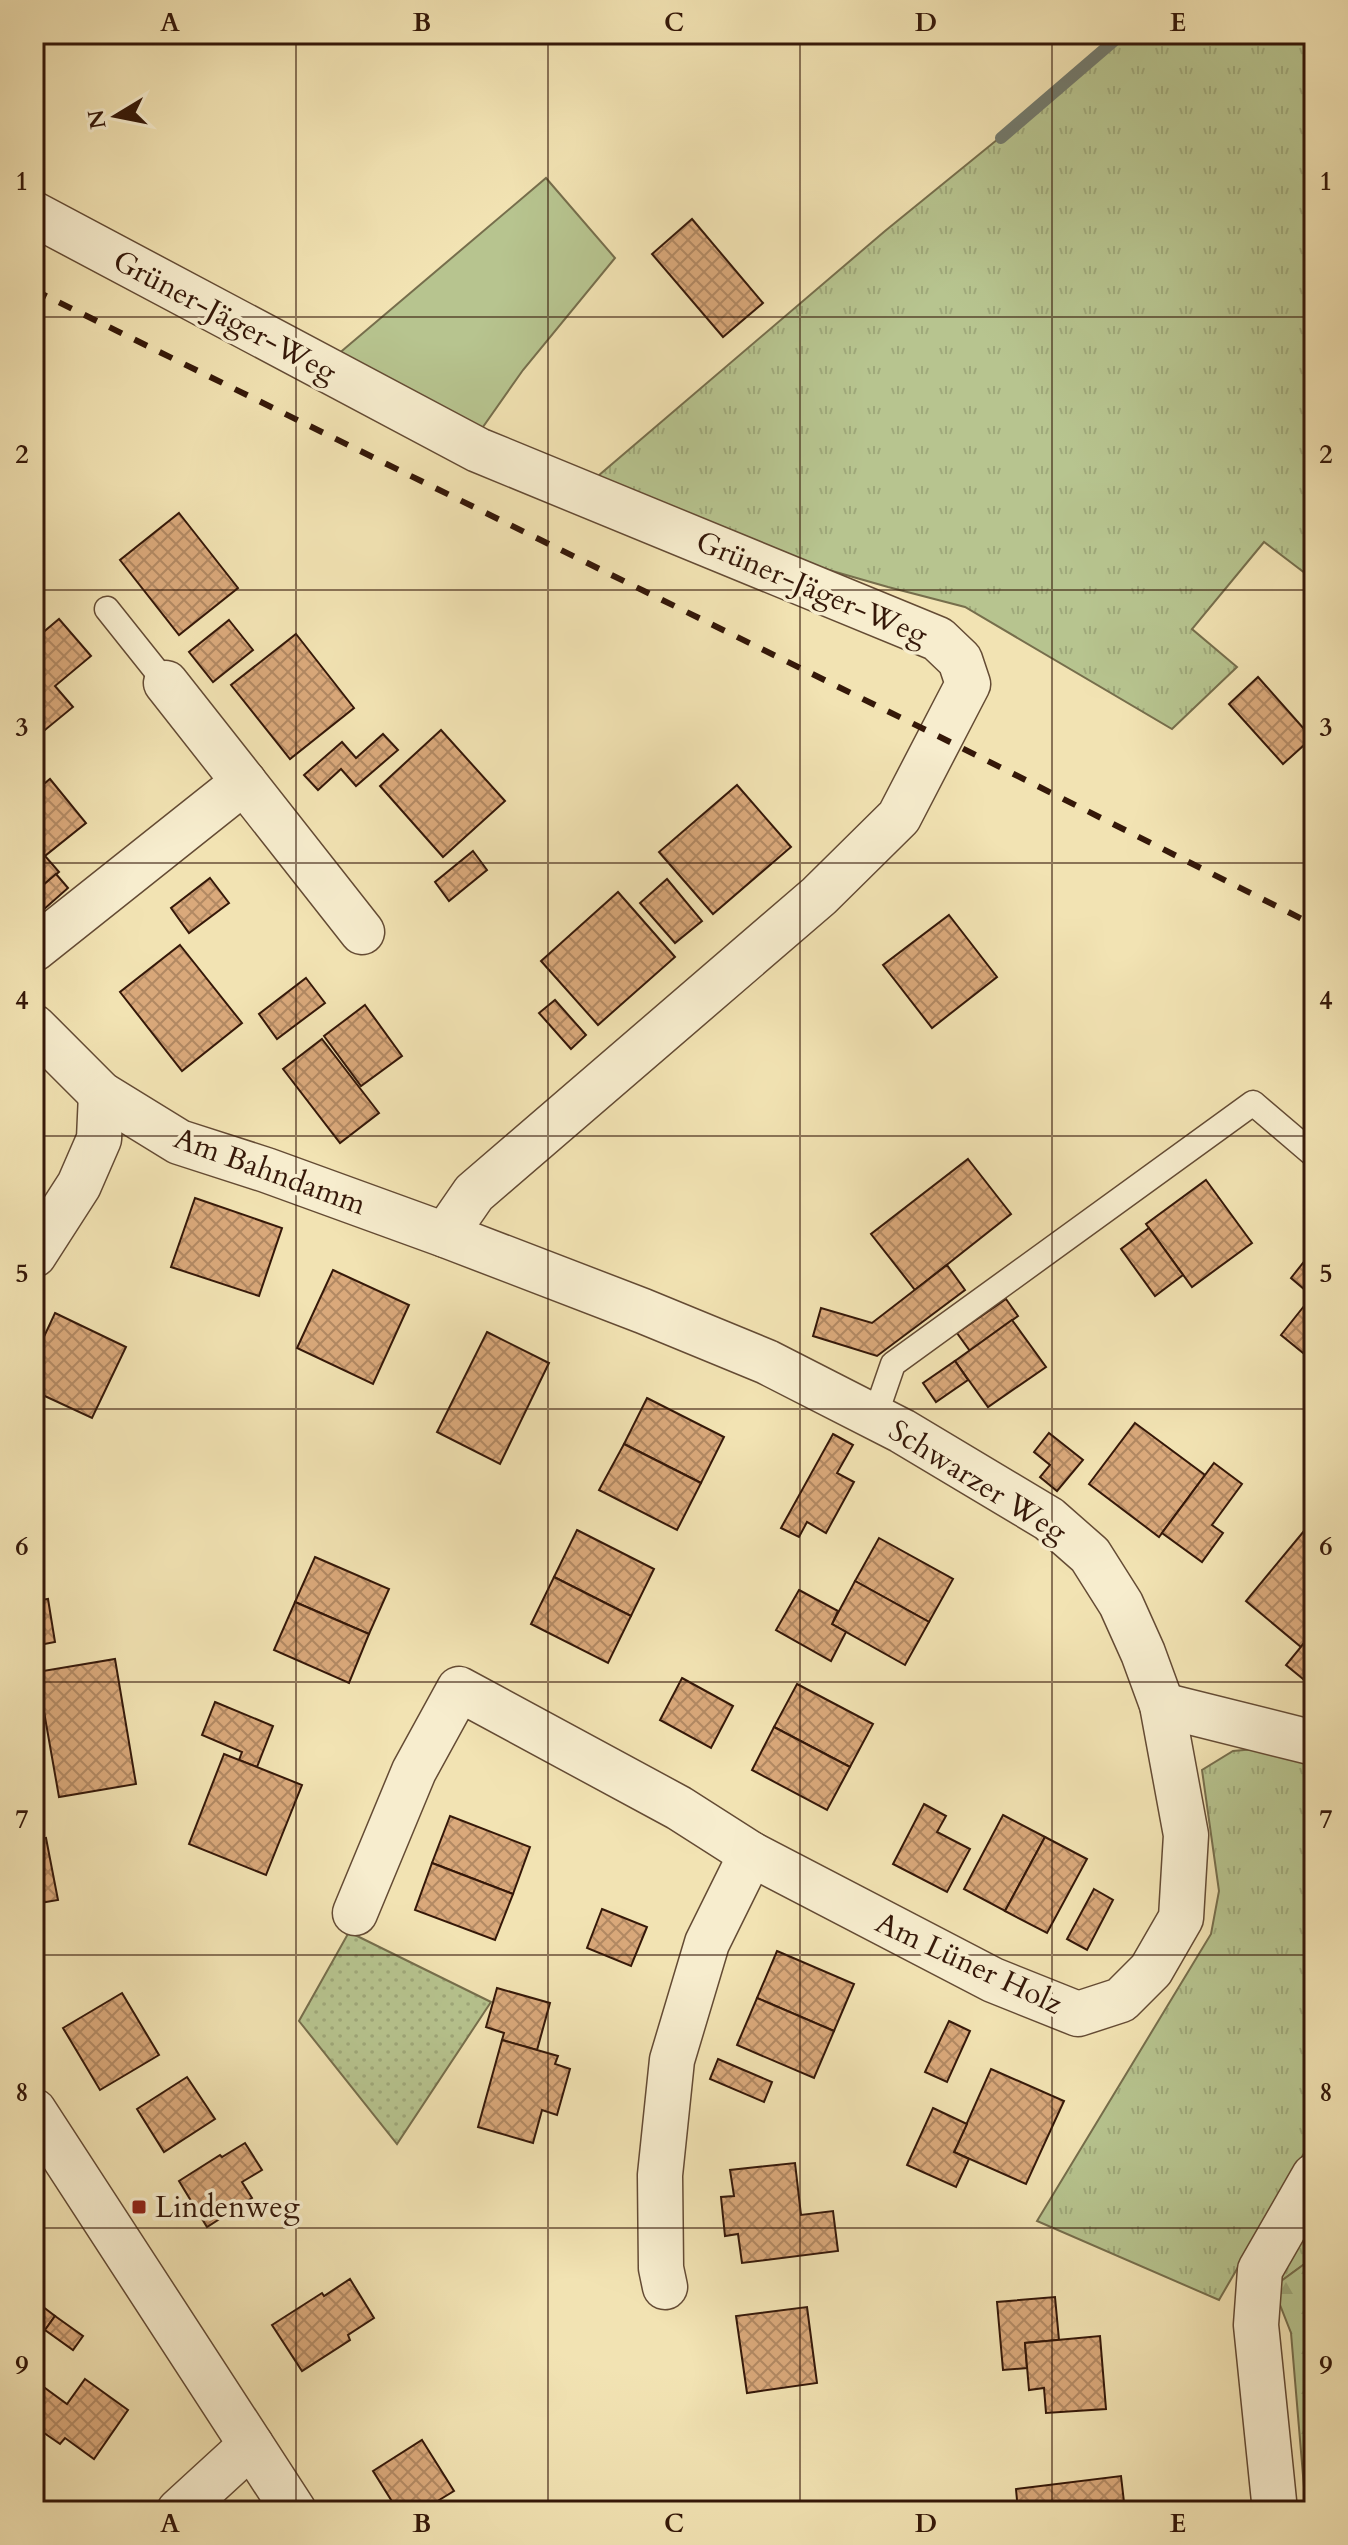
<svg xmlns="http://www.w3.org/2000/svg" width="1348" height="2545" viewBox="0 0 1348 2545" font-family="Cardo,serif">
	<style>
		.grass { fill: url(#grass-tufts); stroke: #766e4c; stroke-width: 2 }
		.forest { fill: url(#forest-firs); stroke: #766e4c; stroke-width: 2 }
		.park { fill: url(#park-dots); stroke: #766e4c; stroke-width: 2 }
		.garden { fill: #b7c48f; stroke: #766e4c; stroke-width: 2 }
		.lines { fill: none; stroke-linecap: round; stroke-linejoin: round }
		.stream { stroke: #737b6e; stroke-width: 12 }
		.building { fill: url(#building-cross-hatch); stroke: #351809; stroke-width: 2 }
		.service-casing { stroke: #644b34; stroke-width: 27 }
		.minor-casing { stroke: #644b34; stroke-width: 47 }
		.service { stroke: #f7edce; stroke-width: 24 }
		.minor { stroke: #f7edce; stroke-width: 44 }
		.rail { stroke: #351809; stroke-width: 6; stroke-dasharray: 14 14; stroke-linecap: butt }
		.grid { fill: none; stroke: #351809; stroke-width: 2; stroke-opacity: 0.55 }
		.poi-dot { fill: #8f2418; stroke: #f7edce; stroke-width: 3 }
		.labels { text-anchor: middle; stroke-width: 7; stroke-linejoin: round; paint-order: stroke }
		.street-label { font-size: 30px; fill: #351809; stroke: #f7edce }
		.poi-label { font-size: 30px; fill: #351809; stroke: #f7edce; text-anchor: start }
		.neatline { fill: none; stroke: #351809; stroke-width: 3 }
		.grid-label { font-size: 26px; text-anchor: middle; font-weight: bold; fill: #351809 }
	</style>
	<defs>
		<pattern id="grass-tufts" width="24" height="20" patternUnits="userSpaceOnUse" patternTransform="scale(2)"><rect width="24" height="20" fill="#b7c48f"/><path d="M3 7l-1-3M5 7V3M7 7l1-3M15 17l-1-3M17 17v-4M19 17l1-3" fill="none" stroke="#9ea87a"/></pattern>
		<pattern id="forest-firs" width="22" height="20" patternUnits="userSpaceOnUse" patternTransform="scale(2)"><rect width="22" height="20" fill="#b7c48f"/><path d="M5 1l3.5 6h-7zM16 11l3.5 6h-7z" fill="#9ea87a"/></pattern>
		<pattern id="park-dots" width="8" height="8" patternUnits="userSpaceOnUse" patternTransform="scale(2)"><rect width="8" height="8" fill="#b7c48f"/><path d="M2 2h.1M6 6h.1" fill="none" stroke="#9ea87a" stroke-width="1.8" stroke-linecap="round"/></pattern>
		<pattern id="building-cross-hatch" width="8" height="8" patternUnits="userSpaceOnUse" patternTransform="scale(2)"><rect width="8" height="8" fill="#daa97b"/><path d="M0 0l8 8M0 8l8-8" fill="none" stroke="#b28963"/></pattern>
	</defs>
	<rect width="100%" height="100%" fill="#f2e3b3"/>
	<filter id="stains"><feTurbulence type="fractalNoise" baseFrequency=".0025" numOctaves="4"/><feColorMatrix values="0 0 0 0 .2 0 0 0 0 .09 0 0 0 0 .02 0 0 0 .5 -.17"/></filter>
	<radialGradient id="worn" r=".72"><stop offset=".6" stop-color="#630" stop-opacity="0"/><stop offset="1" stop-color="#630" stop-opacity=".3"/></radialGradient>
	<!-- grass -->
	<g class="grass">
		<polygon points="1127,34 1314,34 1314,580 1264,542 1192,629 1237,667 1172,729 965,607 888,587 745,546 591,482 885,231"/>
		<polygon points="1255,1749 1314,1766 1314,2136 1219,2300 1037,2221 1211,1934 1219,1891 1202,1770 1233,1751"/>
		<polygon points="1314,2215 1314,2257 1273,2287"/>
	</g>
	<!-- forest -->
	<polygon class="forest" points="1314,2257 1314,2511 1306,2511 1291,2333 1273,2287"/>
	<!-- park -->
	<polygon class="park" points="349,1932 491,2002 397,2144 299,2021"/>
	<!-- garden -->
	<polygon class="garden" points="546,178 615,258 523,370 478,434 330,361"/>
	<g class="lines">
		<!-- stream -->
		<polyline class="stream" points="1001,138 1122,34"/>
	</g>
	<!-- building -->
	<g class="building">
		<polygon points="692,219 763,303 723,337 652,254"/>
		<polygon points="179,513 238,588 179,635 120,560"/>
		<polygon points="59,619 91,656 55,686 73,707 34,739 34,640"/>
		<polygon points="229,620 253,650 213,682 189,652"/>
		<polygon points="296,634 354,708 290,759 231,685"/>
		<polygon points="1258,677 1312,738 1283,764 1229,704"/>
		<polygon points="441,730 505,801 443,857 380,786"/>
		<polygon points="383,734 398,750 356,786 341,769 318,790 304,775 342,742 356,758"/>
		<polygon points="50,779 86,823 45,856 59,872 34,893 34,792"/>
		<polygon points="737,785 791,847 713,914 659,852"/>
		<polygon points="473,851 487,870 449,901 435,882"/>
		<polygon points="56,874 68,888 34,918 34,893"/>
		<polygon points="210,878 229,903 189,933 171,908"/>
		<polygon points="667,879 702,921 675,943 640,903"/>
		<polygon points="618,892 675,957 598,1025 541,961"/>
		<polygon points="949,915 997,977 932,1028 883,965"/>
		<polygon points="180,945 242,1023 182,1071 120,992"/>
		<polygon points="306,978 325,1003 277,1039 259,1014"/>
		<polygon points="555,1000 586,1035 571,1049 539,1013"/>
		<polygon points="365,1005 402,1056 361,1086 324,1036"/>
		<polygon points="322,1039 379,1113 340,1143 283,1069"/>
		<polygon points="968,1159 1011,1214 915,1290 871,1234"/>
		<polygon points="1206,1180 1252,1243 1192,1287 1146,1224"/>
		<polygon points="195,1198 282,1228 259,1296 171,1267"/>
		<polygon points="1149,1228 1183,1275 1155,1296 1121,1249"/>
		<polygon points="1314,1249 1314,1362 1281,1335 1312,1296 1291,1278"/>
		<polygon points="947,1265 965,1290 877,1356 813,1336 821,1308 872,1323"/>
		<polygon points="333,1270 409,1305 373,1384 297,1348"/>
		<polygon points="1006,1299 1018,1316 970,1351 957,1333"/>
		<polygon points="55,1313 126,1347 92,1418 34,1391 34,1358"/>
		<polygon points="1012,1320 1046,1367 988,1407 955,1361"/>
		<polygon points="487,1332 549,1363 500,1464 437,1432"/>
		<polygon points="955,1361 968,1380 936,1402 923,1383"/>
		<polygon points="647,1398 724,1437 701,1483 624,1444"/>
		<polygon points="1135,1423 1205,1475 1159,1537 1089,1484"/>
		<polygon points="1049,1433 1083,1460 1057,1491 1040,1477 1050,1465 1034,1452"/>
		<polygon points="833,1434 853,1445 837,1473 854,1482 826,1533 807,1522 799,1537 781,1528"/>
		<polygon points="624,1444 701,1483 677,1530 599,1490"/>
		<polygon points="1214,1463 1242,1484 1212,1525 1223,1533 1202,1562 1162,1533"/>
		<polygon points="577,1530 654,1569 631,1616 554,1577"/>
		<polygon points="1304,1531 1314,1539 1314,1631 1301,1647 1246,1601"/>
		<polygon points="879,1538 953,1579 929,1622 855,1581"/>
		<polygon points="315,1557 389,1589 369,1634 295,1602"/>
		<polygon points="554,1577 631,1616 608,1663 531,1624"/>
		<polygon points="855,1581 929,1622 905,1665 832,1624"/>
		<polygon points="799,1590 838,1611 832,1624 846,1632 831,1661 776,1630"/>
		<polygon points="48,1599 55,1642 34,1646 34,1601"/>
		<polygon points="295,1602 369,1634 349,1683 274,1650"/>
		<polygon points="1313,1632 1314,1633 1314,1688 1286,1665"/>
		<polygon points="115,1659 136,1784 59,1797 37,1672"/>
		<polygon points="682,1678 733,1706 711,1748 660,1720"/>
		<polygon points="797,1684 873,1724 850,1767 774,1727"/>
		<polygon points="215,1702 273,1726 257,1767 239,1760 242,1752 202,1735"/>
		<polygon points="774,1727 850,1767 827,1810 752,1770"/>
		<polygon points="224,1754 302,1785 266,1875 189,1844"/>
		<polygon points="924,1804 946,1816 937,1832 970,1849 947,1892 893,1864"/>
		<polygon points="1003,1815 1045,1837 1005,1911 964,1889"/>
		<polygon points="450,1816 530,1847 513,1894 432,1863"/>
		<polygon points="1045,1837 1087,1859 1047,1933 1005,1911"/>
		<polygon points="46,1838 58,1900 34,1904 34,1840"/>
		<polygon points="432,1863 513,1894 495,1940 415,1910"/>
		<polygon points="1094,1889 1113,1900 1087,1950 1067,1939"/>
		<polygon points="602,1909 647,1927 631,1966 587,1948"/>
		<polygon points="777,1951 854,1984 834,2031 757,1998"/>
		<polygon points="497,1988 550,2003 537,2050 502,2040 504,2033 486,2027"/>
		<polygon points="122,1993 159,2055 100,2090 63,2028"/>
		<polygon points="757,1998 834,2031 814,2078 737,2045"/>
		<polygon points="949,2021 970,2031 947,2082 925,2072"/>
		<polygon points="502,2040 558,2056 555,2064 570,2069 557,2115 542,2110 533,2143 478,2127"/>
		<polygon points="718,2059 772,2082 764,2102 710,2079"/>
		<polygon points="991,2069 1064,2101 1026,2184 954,2152"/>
		<polygon points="187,2077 215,2119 164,2152 137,2109"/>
		<polygon points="933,2108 967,2124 954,2152 969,2159 956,2187 907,2165"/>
		<polygon points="245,2143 262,2170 242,2182 252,2198 207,2227 179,2181 220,2155 222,2157"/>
		<polygon points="795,2163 801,2215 833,2211 838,2251 742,2263 738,2234 725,2236 721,2197 734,2196 730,2170"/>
		<polygon points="350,2279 374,2318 348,2335 350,2340 302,2371 272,2325 322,2293 324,2296"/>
		<polygon points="1055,2297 1059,2340 1025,2343 1027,2368 1003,2370 997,2302"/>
		<polygon points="34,2300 55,2316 34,2346"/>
		<polygon points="807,2307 817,2383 747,2393 736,2316"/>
		<polygon points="55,2316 83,2336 73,2350 45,2330"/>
		<polygon points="1100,2336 1106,2409 1046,2413 1044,2388 1029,2390 1025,2343"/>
		<polygon points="85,2379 128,2410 94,2459 65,2438 60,2444 34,2426 34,2380 67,2404"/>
		<polygon points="422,2440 454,2491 421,2511 398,2511 373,2471"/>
		<polygon points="1121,2476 1125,2511 1018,2511 1016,2489"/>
	</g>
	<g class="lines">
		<!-- service casing -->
		<g class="service-casing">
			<g id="service">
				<polyline points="107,609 166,683"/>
				<polyline points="875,1416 893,1364 1253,1103 1314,1155"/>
			</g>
		</g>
		<!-- minor casing -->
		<g class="minor-casing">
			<g id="minor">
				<polyline points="34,214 478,450 938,639 960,660 968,684 899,817 819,896 474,1193 445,1235"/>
				<polyline points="166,683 362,932"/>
				<polyline points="34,949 244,782"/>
				<polyline points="34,1027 101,1094 179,1142 266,1170 445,1235 643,1311 767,1362 902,1431 1049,1519 1090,1555 1121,1604 1143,1653 1162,1705 1186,1835 1181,1918 1151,1970 1121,2000 1078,2014 993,1980 751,1854 679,1808 459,1689 414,1771 355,1913"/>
				<polyline points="34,1255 79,1185 99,1139 101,1094"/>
				<polyline points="1162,1705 1314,1743"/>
				<polyline points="34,2111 294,2511"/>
				<polyline points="665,2287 661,2268 660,2175 672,2060 707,1943 751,1854"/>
				<polyline points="179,2511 251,2445"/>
				<polyline points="1275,2511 1256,2325 1260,2270 1314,2176"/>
			</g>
		</g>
		<!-- service -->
		<use href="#service" class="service"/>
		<!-- minor -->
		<use href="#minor" class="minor"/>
		<!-- rail -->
		<polyline class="rail" points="34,290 940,737 1314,925"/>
	</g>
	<!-- grid -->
	<path class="grid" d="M 296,34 L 296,2511M 548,34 L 548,2511M 800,34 L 800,2511M 1052,34 L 1052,2511M 34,317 L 1314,317M 34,590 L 1314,590M 34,863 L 1314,863M 34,1136 L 1314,1136M 34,1409 L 1314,1409M 34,1682 L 1314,1682M 34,1955 L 1314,1955M 34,2228 L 1314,2228"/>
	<!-- markers -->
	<rect class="poi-dot" x="131" y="2199" width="16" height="16" rx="4"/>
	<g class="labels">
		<!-- street labels -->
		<g class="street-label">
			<text transform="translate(225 316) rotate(28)" y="10">Grüner-Jäger-Weg</text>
			<text transform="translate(812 588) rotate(23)" y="10">Grüner-Jäger-Weg</text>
			<text transform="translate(270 1171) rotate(20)" y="10">Am Bahndamm</text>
			<text transform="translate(978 1481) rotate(32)" y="10">Schwarzer Weg</text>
			<text transform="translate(969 1963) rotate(25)" y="10">Am Lüner Holz</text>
		</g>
		<!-- poi labels -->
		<g class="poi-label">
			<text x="155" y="2217">Lindenweg</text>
		</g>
	</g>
	<!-- margin -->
	<rect width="1348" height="2545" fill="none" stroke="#f2e3b3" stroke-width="88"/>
	<!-- north arrow -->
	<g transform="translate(116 116) rotate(260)" stroke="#f7edce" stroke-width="6" paint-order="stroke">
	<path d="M0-6L14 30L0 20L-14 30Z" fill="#351809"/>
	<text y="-12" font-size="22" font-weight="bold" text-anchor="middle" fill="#351809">N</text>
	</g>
	<rect x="44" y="44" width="1260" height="2457" class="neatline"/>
	<g class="grid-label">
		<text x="170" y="31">A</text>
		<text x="422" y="31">B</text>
		<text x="674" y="31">C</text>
		<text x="926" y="31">D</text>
		<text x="1178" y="31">E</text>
		<text x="22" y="190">1</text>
		<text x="1326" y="190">1</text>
		<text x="22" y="463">2</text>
		<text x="1326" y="463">2</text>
		<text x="22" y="736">3</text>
		<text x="1326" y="736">3</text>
		<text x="22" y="1009">4</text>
		<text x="1326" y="1009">4</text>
		<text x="22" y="1282">5</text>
		<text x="1326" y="1282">5</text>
		<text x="22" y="1555">6</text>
		<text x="1326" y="1555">6</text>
		<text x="22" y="1828">7</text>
		<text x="1326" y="1828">7</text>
		<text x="22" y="2101">8</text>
		<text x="1326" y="2101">8</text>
		<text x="22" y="2374">9</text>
		<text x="1326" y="2374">9</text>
		<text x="170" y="2532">A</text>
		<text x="422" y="2532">B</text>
		<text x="674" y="2532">C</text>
		<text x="926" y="2532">D</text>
		<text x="1178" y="2532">E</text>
	</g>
	<rect width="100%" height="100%" filter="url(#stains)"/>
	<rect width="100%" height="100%" fill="url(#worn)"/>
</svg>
